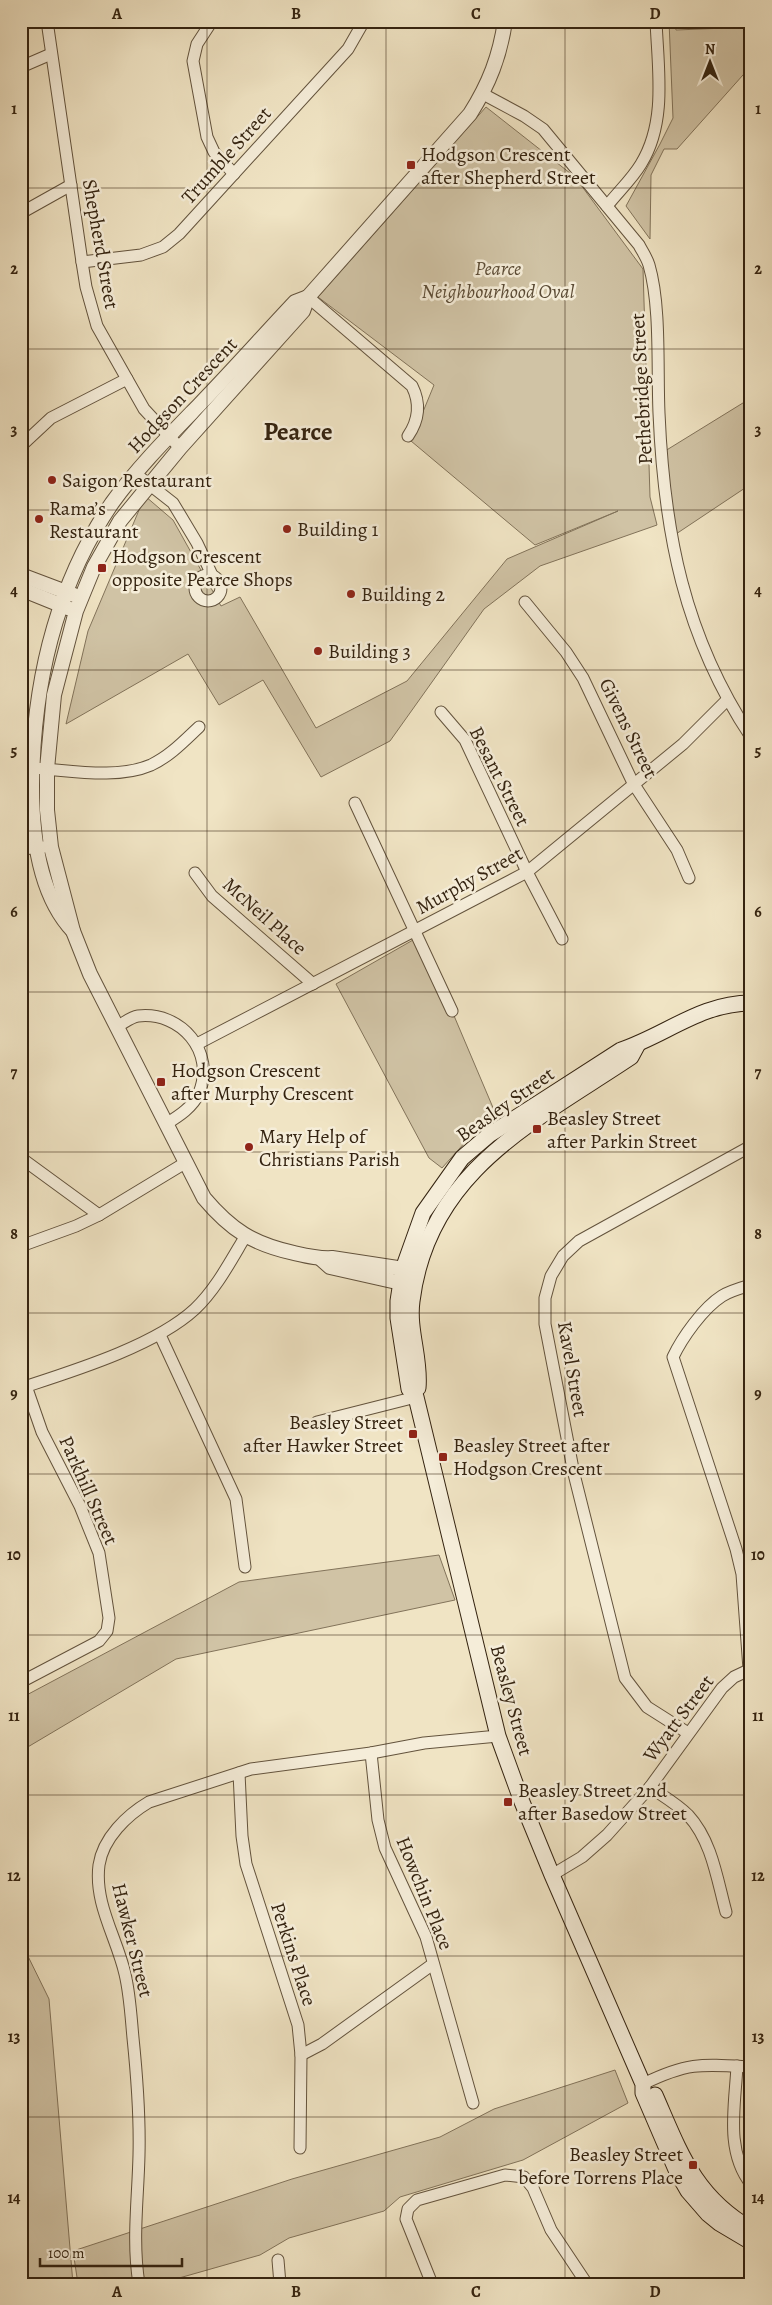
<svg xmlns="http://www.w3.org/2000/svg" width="772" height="2305" viewBox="0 0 772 2305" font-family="Alegreya,serif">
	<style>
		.green { fill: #d0c3a5; stroke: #82735a }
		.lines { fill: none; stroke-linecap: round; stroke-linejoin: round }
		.minor-casing { stroke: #63533d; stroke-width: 13 }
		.tertiary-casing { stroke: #63533d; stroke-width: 16 }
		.secondary-casing { stroke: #342310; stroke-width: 17 }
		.minor { stroke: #f5edd9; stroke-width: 11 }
		.tertiary { stroke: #f5edd9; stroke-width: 14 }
		.secondary { stroke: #f5edd9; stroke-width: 15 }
		.grid { fill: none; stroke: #342310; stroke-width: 1; stroke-opacity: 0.55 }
		.poi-dot { fill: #8f2418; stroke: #f5edd9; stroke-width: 2 }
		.labels { text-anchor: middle; stroke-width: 5; stroke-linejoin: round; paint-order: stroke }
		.poi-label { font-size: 20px; fill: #342310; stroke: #f5edd9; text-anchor: start }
		.street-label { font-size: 20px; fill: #342310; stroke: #f5edd9 }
		.park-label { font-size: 20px; font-style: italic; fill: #5b4b35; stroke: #f5edd9 }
		.district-label { font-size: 25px; font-weight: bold; fill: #342310; stroke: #f5edd9 }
		.neatline { fill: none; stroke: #342310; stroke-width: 2 }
		.grid-label { font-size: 16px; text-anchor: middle; font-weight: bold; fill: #342310 }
	</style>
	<rect width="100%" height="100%" fill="#f0e4c4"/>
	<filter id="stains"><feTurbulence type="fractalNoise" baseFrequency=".004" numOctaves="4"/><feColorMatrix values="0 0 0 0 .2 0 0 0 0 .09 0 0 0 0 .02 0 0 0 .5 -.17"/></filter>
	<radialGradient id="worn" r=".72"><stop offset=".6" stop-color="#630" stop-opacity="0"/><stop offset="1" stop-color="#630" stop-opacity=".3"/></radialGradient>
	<!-- green -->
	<g class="green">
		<polygon points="669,21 674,21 676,30 751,27 751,66 677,149 664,149 651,175 650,239 626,206 660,144 673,118"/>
		<polygon points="486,107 575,177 643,269 650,497 657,525 540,566 484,609 390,741 321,777 263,680 219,705 188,654 66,724 88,631 145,496 173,520 221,606 240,597 316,728 407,681 507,559 618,511 535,545 411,441 434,385 318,297"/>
		<polygon points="751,398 751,484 676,534 665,451"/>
		<polygon points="413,940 452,1011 494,1110 442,1168 429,1158 336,984"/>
		<polygon points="439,1555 455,1600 176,1659 21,1751 21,1698 239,1582"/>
		<polygon points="21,1942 49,1999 73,2284 21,2284"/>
		<polygon points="615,2070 628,2103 523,2160 400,2197 384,2211 289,2238 260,2255 158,2284 78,2284 73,2251 292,2179 440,2137 494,2109"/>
	</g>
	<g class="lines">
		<!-- minor casing -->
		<g class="minor-casing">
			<g id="minor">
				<polyline points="47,21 82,262 86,287 97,326 144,409 180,448"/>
				<polyline points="212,21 197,44 193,61 207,137 214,152 234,174"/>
				<polyline points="21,67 51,54"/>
				<path d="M 483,94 L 524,116 L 543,129 L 639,245 C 642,251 647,258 649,265 C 661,306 657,369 659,413 C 664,532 684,636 751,737"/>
				<path d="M 607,206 C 618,192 632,179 641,164 C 667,122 658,69 656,21"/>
				<polyline points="21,213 71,185"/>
				<polyline points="82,262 141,255 163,247 179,234 348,49 364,21"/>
				<path d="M 308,297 L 412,386 C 421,404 419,420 408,436"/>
				<polyline points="21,446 51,418 127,379"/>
				<polyline points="136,474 173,503 197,543 213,577"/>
				<circle cx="208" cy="588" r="13"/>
				<polyline points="525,602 566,652 583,678 633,783 677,850 689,878"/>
				<polyline points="441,712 465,740 527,872 562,939"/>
				<path d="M 32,768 C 69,770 116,780 151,765 C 170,756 184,741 199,727"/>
				<polyline points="355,803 452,1011"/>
				<polyline points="21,849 44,847"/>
				<polyline points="195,873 212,896 313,984"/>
				<path d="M 118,1026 C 124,1023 131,1017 138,1016 C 181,1011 216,1052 199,1093 C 193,1107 179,1116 166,1124"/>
				<polyline points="197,1044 527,872 683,744 727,700"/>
				<polyline points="21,1158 99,1215"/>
				<polyline points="21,1246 76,1226 99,1215 185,1163"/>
				<polyline points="160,1335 236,1499 245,1567"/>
				<path d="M 21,1388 C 73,1371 155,1346 195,1309 C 216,1289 230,1262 245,1237"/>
				<polyline points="317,1422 416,1397"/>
				<path d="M 749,1669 L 742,1574 L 736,1549 L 673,1357 C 682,1338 703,1308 722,1296 C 730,1291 741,1288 751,1285"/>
				<polyline points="21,1682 99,1641 107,1631 109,1618 99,1553 80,1506 42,1432 26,1386"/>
				<polyline points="688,1733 647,1707 625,1678 574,1474 545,1324 545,1298 551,1276 563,1256 579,1241 751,1146"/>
				<polyline points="371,1753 378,1820 385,1848 426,1937 473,2103"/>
				<polyline points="239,1773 242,1836 246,1864 298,2025 301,2055 300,2148"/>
				<path d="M 650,1787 C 663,1796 677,1804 688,1815 C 712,1841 717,1879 726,1912"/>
				<polyline points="552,1875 582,1857 607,1835 650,1787 722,1688 734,1677 751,1669"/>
				<polyline points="301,2055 322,2044 433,1964"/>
				<path d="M 737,2066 C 735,2106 725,2151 751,2184"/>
				<path d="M 643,2084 C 688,2062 702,2064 751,2067"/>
				<polyline points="278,2260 280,2284"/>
				<path d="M 139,2284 C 132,2241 138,2199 139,2155 C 140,2116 137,2077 133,2038 C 131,2017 130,1995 125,1974 C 117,1938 94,1904 99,1865 C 103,1838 127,1815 149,1802 L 251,1769 L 371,1753 L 424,1743 L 498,1736"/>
				<polyline points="432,2284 406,2219 408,2209 417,2200 505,2175 524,2177 533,2188 551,2230 587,2284"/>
			</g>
		</g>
		<!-- tertiary casing -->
		<g class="tertiary-casing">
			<g id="tertiary">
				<polyline points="21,575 74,595"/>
				<polyline points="21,589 68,608"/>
				<path d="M 73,931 C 39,895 32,834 32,786 C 33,686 55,587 112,503 C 137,468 170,435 200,404 C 232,371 263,336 295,302 L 308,297"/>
				<polyline points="321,1259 330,1267 410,1285"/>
				<path d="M 417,1271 L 332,1258 C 319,1259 307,1256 294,1253 C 253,1244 231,1230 204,1198 L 90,974 L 73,931 L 51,847 L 47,810 L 47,769 L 54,695 L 76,611 L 94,567 L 120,521 L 180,448 L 303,311 L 308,297 L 470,114 C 489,84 500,56 505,21"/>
			</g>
		</g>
		<!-- secondary casing -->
		<g class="secondary-casing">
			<g id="secondary">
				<path d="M 751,1003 C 701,1003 666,1035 621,1050 L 489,1135 L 462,1158 L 423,1213 L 403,1269 L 398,1301 L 398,1318 L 409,1389 L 416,1397 L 498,1736 L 522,1802 L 552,1875 L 643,2084 L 643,2093 L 677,2172 L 688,2191 L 708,2214 L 719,2223 L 751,2242"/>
				<path d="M 418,1388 C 421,1359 408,1330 412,1301 C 428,1171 534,1122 631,1057 L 638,1044"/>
				<path d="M 655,2095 C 680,2152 694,2196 751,2229"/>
			</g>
		</g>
		<!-- minor -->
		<use href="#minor" class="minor"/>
		<!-- tertiary -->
		<use href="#tertiary" class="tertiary"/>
		<!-- secondary -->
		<use href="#secondary" class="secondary"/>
	</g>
	<!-- grid -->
	<path class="grid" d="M 207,21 L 207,2284M 386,21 L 386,2284M 565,21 L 565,2284M 21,188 L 751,188M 21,349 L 751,349M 21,510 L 751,510M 21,670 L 751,670M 21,831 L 751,831M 21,992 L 751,992M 21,1152 L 751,1152M 21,1313 L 751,1313M 21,1474 L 751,1474M 21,1635 L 751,1635M 21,1795 L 751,1795M 21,1956 L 751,1956M 21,2117 L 751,2117"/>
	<!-- markers -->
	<g class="poi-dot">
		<rect x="406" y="160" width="10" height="10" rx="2.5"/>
		<circle cx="52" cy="480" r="5"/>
		<circle cx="39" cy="519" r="5"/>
		<circle cx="287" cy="529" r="5"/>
		<rect x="97" y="563" width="10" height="10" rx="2.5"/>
		<circle cx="351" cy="594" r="5"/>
		<circle cx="318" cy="651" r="5"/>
		<rect x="156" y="1077" width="10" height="10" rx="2.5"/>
		<rect x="532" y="1124" width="10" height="10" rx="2.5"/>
		<circle cx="249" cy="1147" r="5"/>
		<rect x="408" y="1429" width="10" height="10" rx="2.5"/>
		<rect x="438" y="1452" width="10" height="10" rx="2.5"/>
		<rect x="503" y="1797" width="10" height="10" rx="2.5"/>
		<rect x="688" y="2160" width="10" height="10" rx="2.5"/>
	</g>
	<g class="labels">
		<!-- poi labels -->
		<g class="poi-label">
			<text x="421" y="161">Hodgson Crescent<tspan x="421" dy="23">after Shepherd Street</tspan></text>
			<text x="62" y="487">Saigon Restaurant</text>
			<text x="49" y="515">Rama’s<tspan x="49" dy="23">Restaurant</tspan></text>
			<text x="297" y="536">Building 1</text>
			<text x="112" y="563">Hodgson Crescent<tspan x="112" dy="23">opposite Pearce Shops</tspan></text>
			<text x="361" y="601">Building 2</text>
			<text x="328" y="658">Building 3</text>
			<text x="171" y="1077">Hodgson Crescent<tspan x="171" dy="23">after Murphy Crescent</tspan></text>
			<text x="547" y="1125">Beasley Street<tspan x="547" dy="23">after Parkin Street</tspan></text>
			<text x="259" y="1143">Mary Help of<tspan x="259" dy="23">Christians Parish</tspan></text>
			<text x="403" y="1429" text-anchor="end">Beasley Street<tspan x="403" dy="23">after Hawker Street</tspan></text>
			<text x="453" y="1452">Beasley Street after<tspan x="453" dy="23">Hodgson Crescent</tspan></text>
			<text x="518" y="1797">Beasley Street 2nd<tspan x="518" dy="23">after Basedow Street</tspan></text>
			<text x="683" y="2161" text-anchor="end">Beasley Street<tspan x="683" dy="23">before Torrens Place</tspan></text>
		</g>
		<!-- street labels -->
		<g class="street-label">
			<text transform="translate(226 155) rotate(-48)" y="7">Trumble Street</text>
			<text transform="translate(101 244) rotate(80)" y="7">Shepherd Street</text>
			<text transform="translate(641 389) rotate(-93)" y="7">Pethebridge Street</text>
			<text transform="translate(182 395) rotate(-47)" y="7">Hodgson Crescent</text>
			<text transform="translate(629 728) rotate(64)" y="7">Givens Street</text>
			<text transform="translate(500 776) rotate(63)" y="7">Besant Street</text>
			<text transform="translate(469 880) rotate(-29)" y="7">Murphy Street</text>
			<text transform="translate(265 916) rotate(42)" y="7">McNeil Place</text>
			<text transform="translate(505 1104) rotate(-35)" y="7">Beasley Street</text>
			<text transform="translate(573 1369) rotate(80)" y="7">Kavel Street</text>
			<text transform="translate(89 1490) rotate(66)" y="7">Parkhill Street</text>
			<text transform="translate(512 1700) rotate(75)" y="7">Beasley Street</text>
			<text transform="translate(678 1718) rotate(-53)" y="7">Wyatt Street</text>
			<text transform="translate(425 1893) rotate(68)" y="7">Howchin Place</text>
			<text transform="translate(133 1940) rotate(76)" y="7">Hawker Street</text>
			<text transform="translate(294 1954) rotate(72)" y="7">Perkins Place</text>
		</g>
		<!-- park labels -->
		<g class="park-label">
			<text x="498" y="275">Pearce<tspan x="498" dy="23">Neighbourhood Oval</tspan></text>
		</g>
		<!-- district labels -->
		<g class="district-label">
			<text x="298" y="440">Pearce</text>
		</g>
	</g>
	<!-- margin -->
	<rect width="772" height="2305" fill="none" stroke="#f0e4c4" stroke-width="55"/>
	<!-- north arrow -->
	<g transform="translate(710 62)" stroke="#f5edd9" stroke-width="4" paint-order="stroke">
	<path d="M0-4L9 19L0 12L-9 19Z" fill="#342310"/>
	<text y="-8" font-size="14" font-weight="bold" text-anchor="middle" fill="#342310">N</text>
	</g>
	<!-- scale -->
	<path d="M40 2258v8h142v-8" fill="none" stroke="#342310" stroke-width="2.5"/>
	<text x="48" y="2258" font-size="15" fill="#342310" stroke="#f5edd9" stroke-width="4" paint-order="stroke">100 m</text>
	<rect x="28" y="28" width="716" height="2250" class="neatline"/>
	<g class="grid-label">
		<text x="117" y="19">A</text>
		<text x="296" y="19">B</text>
		<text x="476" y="19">C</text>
		<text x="655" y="19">D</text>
		<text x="14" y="114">1</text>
		<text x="758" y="114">1</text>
		<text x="14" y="274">2</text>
		<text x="758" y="274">2</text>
		<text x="14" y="435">3</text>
		<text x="758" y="435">3</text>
		<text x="14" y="596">4</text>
		<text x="758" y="596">4</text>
		<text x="14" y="756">5</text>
		<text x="758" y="756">5</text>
		<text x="14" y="917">6</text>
		<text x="758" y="917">6</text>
		<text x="14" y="1078">7</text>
		<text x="758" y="1078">7</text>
		<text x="14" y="1239">8</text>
		<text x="758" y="1239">8</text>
		<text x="14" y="1399">9</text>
		<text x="758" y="1399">9</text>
		<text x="14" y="1560">10</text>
		<text x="758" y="1560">10</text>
		<text x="14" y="1721">11</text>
		<text x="758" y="1721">11</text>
		<text x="14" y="1881">12</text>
		<text x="758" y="1881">12</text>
		<text x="14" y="2042">13</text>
		<text x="758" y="2042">13</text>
		<text x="14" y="2203">14</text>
		<text x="758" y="2203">14</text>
		<text x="117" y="2297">A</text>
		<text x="296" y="2297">B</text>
		<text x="476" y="2297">C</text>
		<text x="655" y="2297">D</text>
	</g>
	<rect width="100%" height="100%" filter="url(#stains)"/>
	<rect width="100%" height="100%" fill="url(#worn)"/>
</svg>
